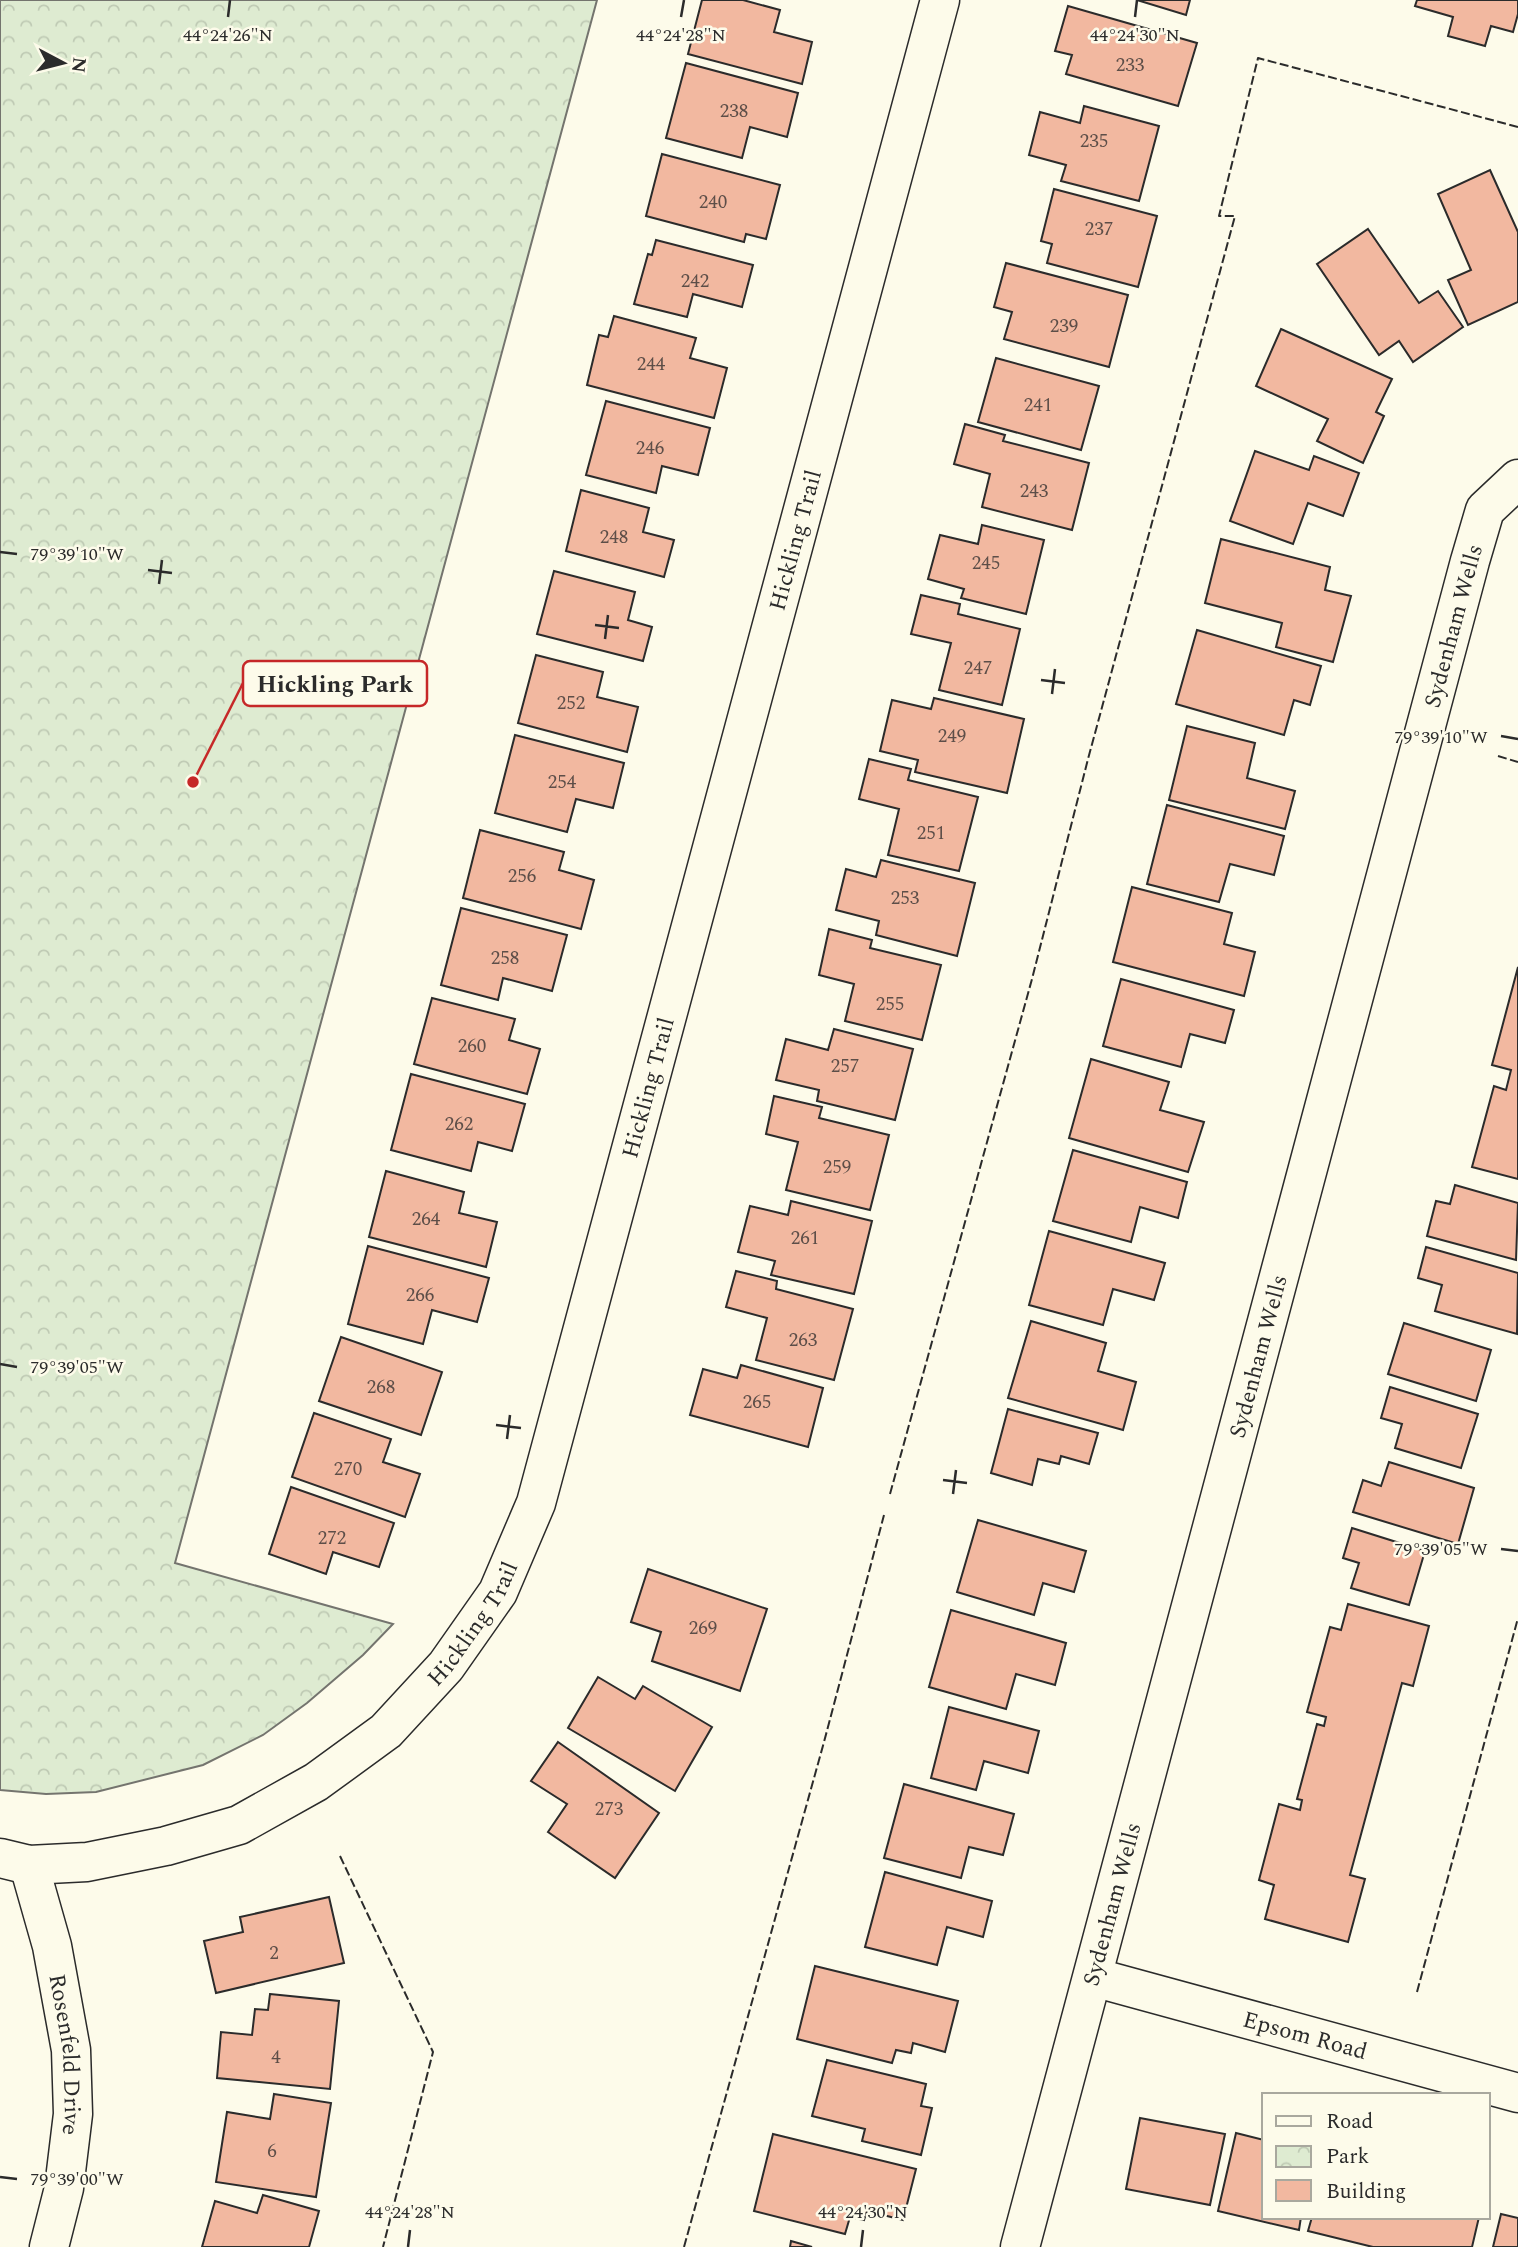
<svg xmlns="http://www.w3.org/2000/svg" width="1518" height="2247" viewBox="0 0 1518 2247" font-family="Spectral,serif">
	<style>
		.park { fill: url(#park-crowns); stroke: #74746e; stroke-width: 2 }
		.building { fill: #f2b8a0; stroke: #2b2b2b; stroke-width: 2 }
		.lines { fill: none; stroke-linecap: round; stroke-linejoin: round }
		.minor-casing { stroke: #2b2b2b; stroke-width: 41 }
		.minor { stroke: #fdfbea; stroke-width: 38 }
		.fence { stroke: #2b2b2b; stroke-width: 2; stroke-dasharray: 9 3.5; stroke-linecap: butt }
		.ticks { fill: none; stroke: #2b2b2b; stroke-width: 2.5 }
		.labels { text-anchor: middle; stroke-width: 5; stroke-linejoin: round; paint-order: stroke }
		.number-label { font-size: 19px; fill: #5d4e48 }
		.street-label { font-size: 23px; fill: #2b2b2b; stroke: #fdfbea }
		.ticks-label { font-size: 18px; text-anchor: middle; fill: #2b2b2b; stroke: #fdfbea; stroke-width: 5; stroke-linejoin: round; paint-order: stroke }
		.leader { fill: none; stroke: #c62828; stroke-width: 2.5 }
		.callout-dot { fill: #c62828; stroke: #fdfbea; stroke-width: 2.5 }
		.callout { fill: #fdfbea; stroke: #c62828; stroke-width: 2.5 }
		.callout-label { font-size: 24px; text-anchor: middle; font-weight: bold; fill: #2b2b2b }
	</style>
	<defs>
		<pattern id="park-crowns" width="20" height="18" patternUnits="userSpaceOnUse" patternTransform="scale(1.75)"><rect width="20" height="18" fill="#deebd1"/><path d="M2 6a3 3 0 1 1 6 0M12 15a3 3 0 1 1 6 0" fill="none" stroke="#bfcab4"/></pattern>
	</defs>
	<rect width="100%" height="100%" fill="#fdfbea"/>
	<!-- park -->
	<polygon class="park" points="0,0 597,0 175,1563 393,1624 363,1655 307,1703 263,1735 203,1765 96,1792 46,1794 0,1790"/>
	<!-- building -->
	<g class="building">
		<polygon points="702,0 743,0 780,10 774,32 812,42 802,84 688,54"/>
		<polygon points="1137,0 1190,0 1186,15"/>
		<polygon points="1417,0 1518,0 1518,14 1513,32 1491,26 1485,46 1448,36 1453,17 1415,6"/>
		<polygon points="1068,6 1197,43 1178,106 1066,74 1072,55 1055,51"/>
		<polygon points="686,63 798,93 787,137 750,127 742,158 666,138"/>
		<polygon points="1084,106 1159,126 1139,201 1061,181 1066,165 1029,155 1040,112 1080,123"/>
		<polygon points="662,154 780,185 766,239 746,234 744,242 646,216"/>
		<polygon points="1490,170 1518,232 1518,302 1468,325 1448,280 1471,270 1438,194"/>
		<polygon points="1054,189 1157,216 1138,287 1047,263 1052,244 1041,241"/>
		<polygon points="1368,229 1419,303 1438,291 1463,327 1413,362 1399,341 1379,355 1317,264"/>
		<polygon points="656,240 753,265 742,307 693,294 687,317 634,304 648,254 652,255"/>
		<polygon points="1006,263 1128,295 1109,367 1004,339 1012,312 994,307"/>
		<polygon points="614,316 696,338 690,358 727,368 714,418 587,385 599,335 608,337"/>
		<polygon points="1281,329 1392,379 1376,412 1384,416 1363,463 1317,441 1328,419 1256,386"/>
		<polygon points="996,358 1099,386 1081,450 978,422"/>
		<polygon points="606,401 710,428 698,475 662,466 656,493 586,475"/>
		<polygon points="965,424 1005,435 1003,441 1089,463 1072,530 982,507 990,474 954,464"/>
		<polygon points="1255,451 1309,470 1314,456 1359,473 1343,516 1308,503 1293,544 1230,521"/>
		<polygon points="581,490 649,508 643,532 674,540 664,577 566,551"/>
		<polygon points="982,525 1044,540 1026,614 961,598 964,589 928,579 940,535 978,544"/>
		<polygon points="1221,539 1330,567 1325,590 1351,596 1333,662 1276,647 1282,623 1205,603"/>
		<polygon points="554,571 635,592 628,620 652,627 643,661 537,634"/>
		<polygon points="921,595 960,604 958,614 1020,629 1002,705 939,690 951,643 911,634"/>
		<polygon points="1197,630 1321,666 1310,705 1294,700 1284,735 1176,704"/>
		<polygon points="536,655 603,672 597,697 638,707 627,752 518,723"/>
		<polygon points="934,698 1024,719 1007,793 915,772 918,760 880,751 892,700 931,709"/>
		<polygon points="1187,726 1255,743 1247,778 1295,791 1285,829 1169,800"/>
		<polygon points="515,735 624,763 613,808 576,799 567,832 495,813"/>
		<polygon points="869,759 911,769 908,780 978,797 959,871 888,855 899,809 859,799"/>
		<polygon points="1167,805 1284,836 1274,875 1230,864 1219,902 1147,884"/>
		<polygon points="480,830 564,852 559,870 594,880 581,929 463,898"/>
		<polygon points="881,860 975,883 957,956 876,935 879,921 836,910 846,869 876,877"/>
		<polygon points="1132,887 1232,913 1224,944 1255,952 1244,996 1113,962"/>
		<polygon points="461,908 567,935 552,991 503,978 498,1000 441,985"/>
		<polygon points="829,929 872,940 870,948 941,965 922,1040 845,1021 854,984 819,975"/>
		<polygon points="1518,967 1518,1179 1472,1167 1494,1086 1506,1090 1511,1070 1492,1065"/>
		<polygon points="1121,979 1234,1010 1225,1043 1190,1034 1181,1067 1103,1046"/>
		<polygon points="432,998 515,1019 509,1040 540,1049 527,1094 414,1064"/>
		<polygon points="834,1029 913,1049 895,1120 817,1101 819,1090 776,1080 786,1039 828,1050"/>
		<polygon points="1091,1059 1169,1082 1160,1110 1204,1122 1188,1172 1069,1138"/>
		<polygon points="411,1074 525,1104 512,1151 478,1142 471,1171 391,1150"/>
		<polygon points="774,1096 822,1107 819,1118 889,1135 870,1210 786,1190 798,1142 766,1134"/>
		<polygon points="1073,1150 1187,1182 1178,1218 1140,1207 1131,1242 1053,1221"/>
		<polygon points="386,1171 464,1192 459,1213 497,1222 486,1267 369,1237"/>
		<polygon points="1455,1185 1518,1203 1516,1260 1427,1236 1436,1201 1450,1204"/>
		<polygon points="791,1201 872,1221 854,1294 771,1275 775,1261 738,1252 750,1206 788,1215"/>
		<polygon points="1049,1231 1165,1263 1154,1300 1113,1289 1103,1325 1029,1305"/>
		<polygon points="368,1246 489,1278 477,1322 432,1310 423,1344 348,1324"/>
		<polygon points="1426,1247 1518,1273 1517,1334 1435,1311 1442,1285 1418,1278"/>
		<polygon points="736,1271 777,1281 776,1289 853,1309 834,1380 756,1360 767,1318 726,1307"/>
		<polygon points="1031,1321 1106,1343 1098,1371 1136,1382 1123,1430 1008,1398"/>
		<polygon points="1404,1323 1491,1350 1476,1401 1388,1374"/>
		<polygon points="341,1337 442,1372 421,1435 319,1401"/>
		<polygon points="741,1365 823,1388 808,1447 690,1415 703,1369 737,1378"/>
		<polygon points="1390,1387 1478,1414 1461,1468 1395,1448 1402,1424 1381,1418"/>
		<polygon points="1008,1409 1098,1433 1089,1464 1061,1456 1059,1464 1038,1459 1032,1485 991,1473"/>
		<polygon points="314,1413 391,1439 383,1462 420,1474 405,1517 292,1477"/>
		<polygon points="1389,1462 1474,1488 1458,1544 1353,1512 1363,1480 1381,1486"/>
		<polygon points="291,1487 394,1523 379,1567 333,1552 326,1574 269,1554"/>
		<polygon points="978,1520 1086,1551 1074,1592 1043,1583 1034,1615 957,1592"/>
		<polygon points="1352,1528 1425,1551 1409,1605 1351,1588 1359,1563 1343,1558"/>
		<polygon points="648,1569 767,1609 740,1691 652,1661 661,1632 631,1622"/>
		<polygon points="1348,1604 1429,1626 1413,1686 1402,1683 1350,1875 1365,1879 1348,1942 1265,1919 1274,1885 1259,1880 1279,1804 1300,1810 1302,1800 1297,1799 1317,1724 1324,1726 1326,1717 1307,1712 1330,1627 1341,1630"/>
		<polygon points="951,1610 1066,1643 1055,1685 1016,1674 1006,1709 929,1687"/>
		<polygon points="598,1677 635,1699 643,1686 712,1727 675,1791 568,1728"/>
		<polygon points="949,1707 1039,1731 1028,1773 984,1761 976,1790 931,1778"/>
		<polygon points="558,1742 659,1813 615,1878 548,1832 567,1804 531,1781"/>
		<polygon points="904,1784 1014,1814 1003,1855 969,1847 961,1878 884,1858"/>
		<polygon points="885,1872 992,1901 983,1937 947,1927 937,1965 865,1947"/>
		<polygon points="329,1897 344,1963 216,1993 204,1941 243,1932 240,1917"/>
		<polygon points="815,1966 958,2001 945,2052 913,2043 911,2053 896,2050 892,2063 797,2039"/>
		<polygon points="270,1994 339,2001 330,2089 217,2078 221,2032 252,2035 255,2009 268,2010"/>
		<polygon points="827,2060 926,2084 921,2106 932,2108 921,2155 862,2141 865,2129 812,2116"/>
		<polygon points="274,2094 331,2103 316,2197 216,2182 227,2112 270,2119"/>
		<polygon points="1140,2118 1225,2134 1210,2205 1126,2189"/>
		<polygon points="1236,2133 1264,2140 1264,2217 1301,2217 1299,2230 1218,2211"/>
		<polygon points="773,2134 916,2169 903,2220 867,2211 864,2220 850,2217 845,2234 754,2211"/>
		<polygon points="263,2195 319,2211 309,2247 202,2247 215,2201 257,2213"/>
		<polygon points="1501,2214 1518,2218 1518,2247 1493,2247"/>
		<polygon points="1312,2217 1479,2217 1472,2247 1373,2247 1308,2231"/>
		<polygon points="791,2241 812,2247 790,2247"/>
	</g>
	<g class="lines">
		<!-- minor casing -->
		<g class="minor-casing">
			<g id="minor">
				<path id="s1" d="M 0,1858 L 29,1865 L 87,1862 L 166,1846 L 239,1825 L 316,1782 L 386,1731 L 446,1666 L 498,1592 L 536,1503 L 940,0"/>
				<path id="s2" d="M 29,1865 L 52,1946 L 71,2050 L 73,2114 L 64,2188 L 49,2247"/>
				<path id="s3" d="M 1093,1977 L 1518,2093"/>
				<path id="s4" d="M 1020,2247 L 1470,561 L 1485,510 L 1518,479"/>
			</g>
		</g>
		<!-- minor -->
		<use href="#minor" class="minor"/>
		<!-- fence -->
		<g class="fence">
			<polyline points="1498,756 1518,762"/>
			<polyline points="890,1494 1032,979 1088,759 1235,216 1219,216 1258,58 1518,127"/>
			<polyline points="340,1856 433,2052 383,2247"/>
			<polyline points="1417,1992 1518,1618"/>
			<polyline points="684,2247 824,1742 884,1515"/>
		</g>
	</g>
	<!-- ticks -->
	<path class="ticks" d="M 228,17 L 230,0M 681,17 L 684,0M 1135,17 L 1137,0M 0,552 L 17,554M 148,570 L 172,573M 159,584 L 162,560M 595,625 L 619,628M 605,639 L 608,615M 1041,680 L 1065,683M 1052,694 L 1055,669M 1501,736 L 1518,739M 0,1364 L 17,1367M 496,1425 L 521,1428M 507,1439 L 510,1415M 943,1480 L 967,1483M 953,1494 L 956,1470M 1501,1549 L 1518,1551M 0,2177 L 17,2179M 408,2247 L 410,2230M 861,2247 L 863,2230"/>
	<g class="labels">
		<!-- number labels -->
		<g class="number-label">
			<text x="1130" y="71">233</text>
			<text x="734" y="117">238</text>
			<text x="1094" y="147">235</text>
			<text x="713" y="208">240</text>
			<text x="1099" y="235">237</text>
			<text x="695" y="287">242</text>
			<text x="1064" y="332">239</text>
			<text x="651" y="370">244</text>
			<text x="1038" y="411">241</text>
			<text x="650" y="454">246</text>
			<text x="1034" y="497">243</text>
			<text x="614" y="543">248</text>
			<text x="986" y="569">245</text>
			<text x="978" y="674">247</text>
			<text x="571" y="709">252</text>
			<text x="952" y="742">249</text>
			<text x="562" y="788">254</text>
			<text x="931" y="839">251</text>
			<text x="522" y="882">256</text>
			<text x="905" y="904">253</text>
			<text x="505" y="964">258</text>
			<text x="890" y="1010">255</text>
			<text x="472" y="1052">260</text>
			<text x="845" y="1072">257</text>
			<text x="459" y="1130">262</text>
			<text x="837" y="1173">259</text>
			<text x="426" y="1225">264</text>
			<text x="805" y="1244">261</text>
			<text x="420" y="1301">266</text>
			<text x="803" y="1346">263</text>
			<text x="381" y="1393">268</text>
			<text x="757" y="1408">265</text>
			<text x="348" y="1475">270</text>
			<text x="332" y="1544">272</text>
			<text x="703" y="1634">269</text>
			<text x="609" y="1815">273</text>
			<text x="274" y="1959">2</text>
			<text x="276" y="2063">4</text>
			<text x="272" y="2157">6</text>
		</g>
		<!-- street labels -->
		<g class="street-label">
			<text dy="8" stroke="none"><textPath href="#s1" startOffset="1692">Hickling Trail</textPath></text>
			<text dy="8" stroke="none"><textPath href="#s4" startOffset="1678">Sydenham Wells</textPath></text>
			<text dy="8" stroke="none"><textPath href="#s1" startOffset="1125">Hickling Trail</textPath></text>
			<text dy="8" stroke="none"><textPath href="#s4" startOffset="922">Sydenham Wells</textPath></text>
			<text dy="8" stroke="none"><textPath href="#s1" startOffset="558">Hickling Trail</textPath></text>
			<text dy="8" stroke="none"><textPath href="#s4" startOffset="355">Sydenham Wells</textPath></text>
			<text dy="8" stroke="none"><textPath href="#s3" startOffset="220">Epsom Road</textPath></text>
			<text dy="8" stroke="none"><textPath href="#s2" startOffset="194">Rosenfeld Drive</textPath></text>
		</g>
	</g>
	<g class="ticks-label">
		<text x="228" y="41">44°24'26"N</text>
		<text x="681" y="41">44°24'28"N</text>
		<text x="1135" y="41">44°24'30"N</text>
		<text x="77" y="560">79°39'10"W</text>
		<text x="1441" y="743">79°39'10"W</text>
		<text x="77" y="1373">79°39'05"W</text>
		<text x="1441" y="1555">79°39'05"W</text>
		<text x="77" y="2185">79°39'00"W</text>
		<text x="410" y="2218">44°24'28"N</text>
		<text x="863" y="2218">44°24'30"N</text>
	</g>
	<!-- callouts -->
	<path class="leader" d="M193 782L243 683"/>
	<circle class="callout-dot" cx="193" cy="782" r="7"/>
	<rect class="callout" x="243" y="661" width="184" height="45" rx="7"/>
	<g class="callout-label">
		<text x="335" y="692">Hickling Park</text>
	</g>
	<!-- legend -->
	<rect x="1262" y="2093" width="228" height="126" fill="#fdfbea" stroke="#a9a89e" stroke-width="2"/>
	<rect x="1276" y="2116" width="35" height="10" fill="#fdfbea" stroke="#a9a89e" stroke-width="2"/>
	<text x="1326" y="2128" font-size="21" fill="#2b2b2b">Road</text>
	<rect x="1276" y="2146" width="35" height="21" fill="url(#park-crowns)" stroke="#a9a89e" stroke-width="2"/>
	<text x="1326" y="2163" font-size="21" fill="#2b2b2b">Park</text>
	<rect x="1276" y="2180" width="35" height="21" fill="#f2b8a0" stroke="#a9a89e" stroke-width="2"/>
	<text x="1326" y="2198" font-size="21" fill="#2b2b2b">Building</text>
	<!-- north arrow -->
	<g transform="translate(63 63) rotate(97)" stroke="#fdfbea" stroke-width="5" paint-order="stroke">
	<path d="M0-5L12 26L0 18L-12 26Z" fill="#2b2b2b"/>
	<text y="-10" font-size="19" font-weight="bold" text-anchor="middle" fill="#2b2b2b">N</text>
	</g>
</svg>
